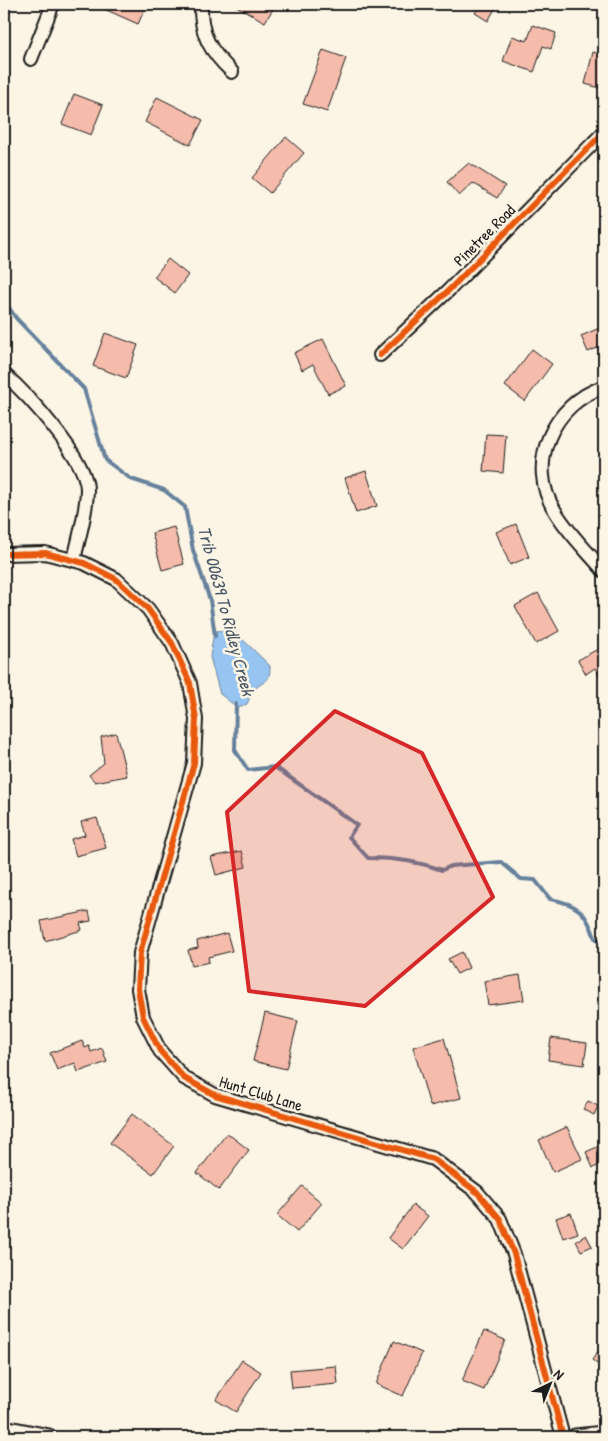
<svg xmlns="http://www.w3.org/2000/svg" width="608" height="1441" viewBox="0 0 608 1441" font-family="'Patrick Hand',sans-serif">
	<style>
		.water { fill: #97c5f1; stroke: #66819c }
		.lines { fill: none; stroke-linecap: round; stroke-linejoin: round }
		.stream { stroke: #66819c; stroke-width: 4 }
		.building { fill: #f5bcac; stroke: #1c1c1c }
		.minor-casing { stroke: #1c1c1c; stroke-width: 16 }
		.tertiary-casing { stroke: #1c1c1c; stroke-width: 19 }
		.minor { stroke: #fcf5e5; stroke-width: 12 }
		.tertiary { stroke: #fcf5e5; stroke-width: 15 }
		.cycleway-casing { stroke: #fcf5e5; stroke-width: 9 }
		.cycleway { stroke: #e8590c; stroke-width: 6 }
		.marked { fill: #d62828; fill-opacity: 0.2; stroke: #d62828; stroke-width: 4; stroke-linejoin: round }
		.labels { text-anchor: middle; stroke-width: 5; stroke-linejoin: round; paint-order: stroke }
		.street-label { font-size: 16px; fill: #1c1c1c; stroke: #fcf5e5 }
		.water-label { font-size: 18px; font-style: italic; fill: #475767; stroke: #fcf5e5 }
	</style>
	<rect width="100%" height="100%" fill="#fcf5e5"/>
	<filter id="ink" filterUnits="userSpaceOnUse"><feTurbulence type="fractalNoise" baseFrequency=".02" numOctaves="2"/><feDisplacementMap in="SourceGraphic" scale="10" xChannelSelector="R" yChannelSelector="G"/><feConvolveMatrix kernelMatrix="1 2 1 2 8 2 1 2 1" color-interpolation-filters="sRGB"/></filter>
	<g filter="url(#ink)">
		<!-- water -->
		<path class="water" d="M 233,630 L 270,666 C 270,684 265,679 255,689 C 251,692 249,700 247,704 L 238,708 L 220,694 L 210,657 L 214,631 Z"/>
		<g class="lines">
			<!-- stream -->
			<g class="stream">
				<polyline points="4,301 16,318 84,389 105,460 131,479 164,490 185,507 193,550 210,600 215,636"/>
				<path d="M 236,704 L 235,750 L 248,770 L 275,767 L 357,825 L 349,837 L 368,858 C 394,858 417,861 442,870 L 451,866 L 501,862 L 521,879 L 535,880 L 550,899 C 577,904 586,911 595,938 L 604,943"/>
			</g>
		</g>
		<!-- building -->
		<g class="building">
			<polygon points="93,4 147,4 138,24"/>
			<polygon points="233,4 276,4 265,22"/>
			<polygon points="481,4 491,4 496,7 488,21 475,13"/>
			<polygon points="533,25 556,33 551,49 543,46 534,72 503,61 512,36 527,41"/>
			<polygon points="323,50 346,58 327,112 303,104"/>
			<polygon points="593,52 604,55 604,89 585,84"/>
			<polygon points="74,94 103,105 91,135 62,124"/>
			<polygon points="157,97 203,120 190,145 145,122"/>
			<polygon points="286,137 304,153 270,193 252,178"/>
			<polygon points="469,163 505,186 497,198 473,183 459,196 447,182"/>
			<polygon points="168,259 188,275 175,293 154,277"/>
			<polygon points="604,326 604,345 588,352 581,336"/>
			<polygon points="105,333 138,345 126,378 93,366"/>
			<polygon points="323,339 346,386 328,394 313,364 302,370 294,353"/>
			<polygon points="532,349 552,364 525,401 505,386"/>
			<polygon points="486,434 506,435 503,473 483,471"/>
			<polygon points="366,471 377,506 356,513 345,478"/>
			<polygon points="516,524 529,557 510,565 496,532"/>
			<polygon points="174,527 184,564 162,570 152,533"/>
			<polygon points="538,593 559,631 536,644 515,606"/>
			<polygon points="596,650 604,665 604,684 595,668 586,674 578,660"/>
			<polygon points="116,733 127,776 95,782 89,775 104,763 101,737"/>
			<polygon points="97,818 106,848 76,856 71,839 85,835 81,822"/>
			<polygon points="242,851 246,867 216,875 211,857"/>
			<polygon points="89,911 91,921 80,923 82,930 45,941 41,921"/>
			<polygon points="227,933 232,951 208,957 209,962 192,966 188,950 198,948 197,941"/>
			<polygon points="462,952 469,968 457,974 448,959"/>
			<polygon points="520,975 524,1000 488,1005 484,981"/>
			<polygon points="265,1013 298,1021 286,1069 253,1061"/>
			<polygon points="444,1038 461,1098 430,1106 413,1047"/>
			<polygon points="551,1038 587,1043 584,1065 548,1060"/>
			<polygon points="82,1041 85,1048 89,1046 91,1052 102,1048 107,1062 78,1072 75,1063 57,1070 50,1053"/>
			<polygon points="588,1101 598,1106 594,1115 583,1109"/>
			<polygon points="132,1114 174,1146 153,1174 110,1143"/>
			<polygon points="567,1127 582,1159 553,1172 539,1140"/>
			<polygon points="227,1133 249,1150 219,1190 197,1173"/>
			<polygon points="604,1144 604,1163 593,1168 586,1152"/>
			<polygon points="302,1186 322,1203 297,1232 277,1215"/>
			<polygon points="413,1205 428,1216 403,1249 388,1238"/>
			<polygon points="571,1213 578,1233 563,1238 556,1218"/>
			<polygon points="586,1235 592,1246 581,1251 576,1241"/>
			<polygon points="484,1331 505,1340 484,1390 462,1381"/>
			<polygon points="394,1341 422,1353 403,1396 376,1384"/>
			<polygon points="604,1343 604,1369 592,1360"/>
			<polygon points="242,1360 261,1372 236,1412 216,1400"/>
			<polygon points="336,1366 338,1384 292,1388 290,1370"/>
		</g>
		<g class="lines">
			<!-- minor casing -->
			<g class="minor-casing">
				<g id="minor">
					<path d="M 201,4 C 200,35 210,51 232,72"/>
					<polyline points="31,59 53,4"/>
					<polyline points="380,355 450,289 604,132"/>
					<path d="M 4,374 C 27,394 85,457 87,488 C 87,511 79,537 74,560"/>
					<path d="M 604,387 C 553,403 525,464 555,511 C 568,533 588,552 604,571"/>
					<polyline points="4,554 45,553 84,563 116,579 148,609 172,643 190,683 196,719 194,763 140,953 138,989 143,1017 160,1051 184,1078 215,1095 433,1159 477,1192 500,1219 514,1254 563,1437"/>
				</g>
			</g>
			<!-- tertiary casing -->
			<g class="tertiary-casing">
				<g id="tertiary">
					<polyline points="4,1428 49,1437"/>
					<polyline points="575,1437 604,1434"/>
				</g>
			</g>
			<!-- minor -->
			<use href="#minor" class="minor"/>
			<!-- tertiary -->
			<use href="#tertiary" class="tertiary"/>
			<!-- cycleway casing -->
			<g class="cycleway-casing">
				<g id="cycleway">
					<polyline points="380,355 450,289 604,132"/>
					<polyline points="4,554 45,553 84,563 116,579 148,609 172,643 190,683 196,719 194,763 140,953 138,989 143,1017 160,1051 184,1078 215,1095 433,1159 477,1192 500,1219 514,1254 563,1437"/>
				</g>
			</g>
			<!-- cycleway -->
			<use href="#cycleway" class="cycleway"/>
		</g>
	</g>
	<!-- marked area -->
	<path class="marked" d="M 335,711 L 422,753 L 493,897 L 365,1006 L 249,991 L 227,812 Z"/>
	<g class="labels">
		<!-- street labels -->
		<g class="street-label">
			<text transform="translate(484 235) rotate(-45)" y="6">Pinetree Road</text>
			<text transform="translate(261 1093) rotate(17)" y="6">Hunt Club Lane</text>
		</g>
		<!-- water labels -->
		<g class="water-label">
			<text transform="translate(226 611) rotate(75)" y="6">Trib 00639 To Ridley Creek</text>
		</g>
	</g>
	<!-- margin -->
	<rect width="608" height="1441" fill="none" stroke="#fcf5e5" stroke-width="20"/>
	<rect x="10" y="10" width="588" height="1421" fill="none" stroke="#1c1c1c" stroke-width="2" filter="url(#ink)"/>
	<!-- north arrow -->
	<g transform="translate(550 1384) rotate(43)" stroke="#fcf5e5" stroke-width="4" paint-order="stroke">
	<path d="M0-4L9 19L0 12L-9 19Z" fill="#1c1c1c"/>
	<text y="-8" font-size="14" font-weight="bold" text-anchor="middle" fill="#1c1c1c">N</text>
	</g>
</svg>
